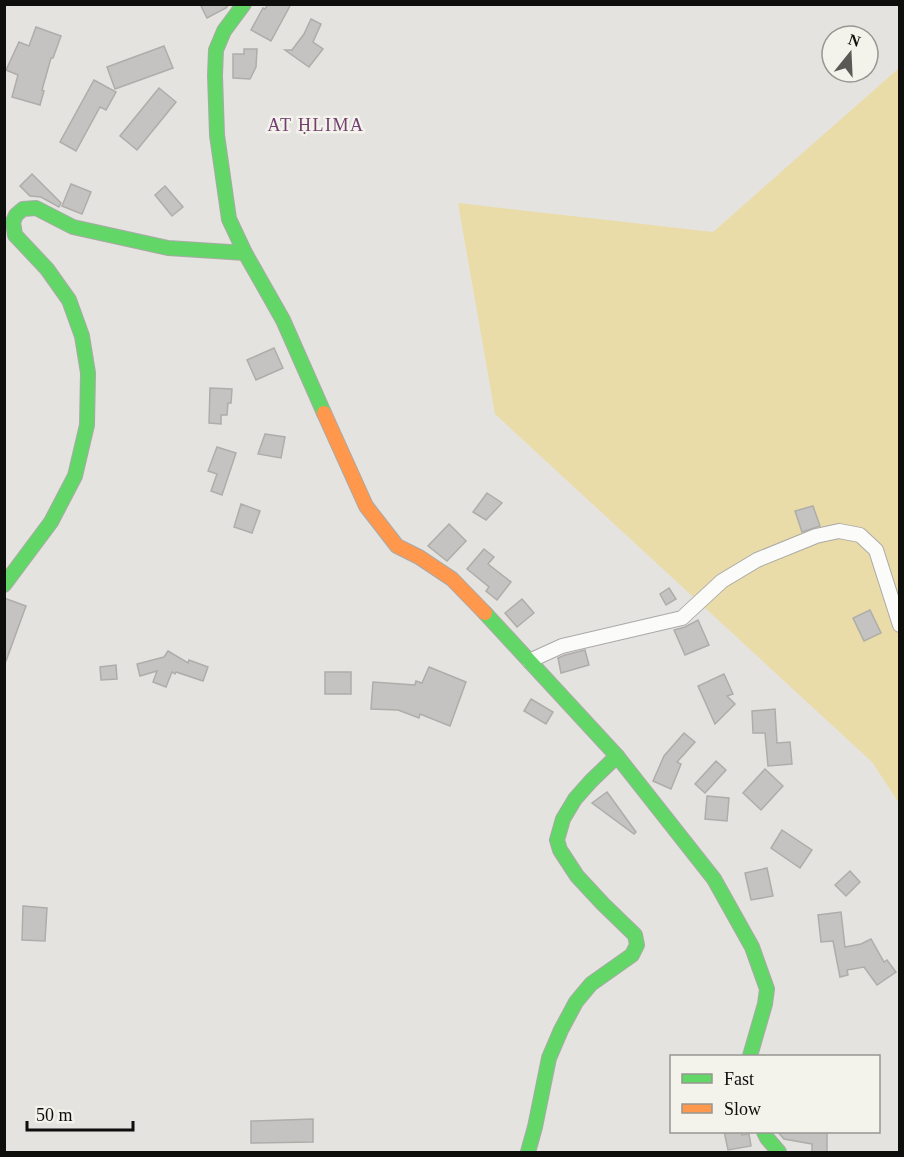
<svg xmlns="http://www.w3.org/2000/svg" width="904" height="1157" viewBox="0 0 904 1157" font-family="'Times New Roman',serif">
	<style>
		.green { fill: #eadca8 }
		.building { fill: #c4c3c1; stroke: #aeadaa; stroke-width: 1.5 }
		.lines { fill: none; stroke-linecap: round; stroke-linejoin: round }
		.street-casing { stroke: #aaa9a7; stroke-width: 16 }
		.fast-casing { stroke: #aaa9a7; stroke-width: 16 }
		.slow-casing { stroke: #aaa9a7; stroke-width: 16 }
		.street { stroke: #fbfbfa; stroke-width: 14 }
		.fast { stroke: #63d668; stroke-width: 14 }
		.slow { stroke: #ff974d; stroke-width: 14 }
		.labels { text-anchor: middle; stroke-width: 5; stroke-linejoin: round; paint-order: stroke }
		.quarter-label { font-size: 18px; letter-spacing: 1.5px; fill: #723f70; stroke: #f3f2eb }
	</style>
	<rect width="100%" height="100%" fill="#e4e3e0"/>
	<!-- green -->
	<polygon class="green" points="899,68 899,803 872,762 495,414 458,203 713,232"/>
	<!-- building -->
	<g class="building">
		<polygon points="200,4 229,4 226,8 207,18"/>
		<polygon points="268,4 291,4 271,41 251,30 263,8 265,9"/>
		<polygon points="311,19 321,24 313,42 323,49 309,67 285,50 292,50 304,34"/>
		<polygon points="36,27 61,36 53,58 51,58 42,90 44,91 40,105 12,97 18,75 6,70 19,42 29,46"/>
		<polygon points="164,46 173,68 115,89 107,67"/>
		<polygon points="244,49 257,49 256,67 250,79 233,78 233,54 244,54"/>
		<polygon points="94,80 116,92 106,110 100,107 76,151 60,142"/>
		<polygon points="159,88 176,102 137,150 120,136"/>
		<polygon points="32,174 61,203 59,207 41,197 30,196 20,186"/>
		<polygon points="71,184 91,192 82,214 62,206"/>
		<polygon points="165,186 183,207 172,216 155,195"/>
		<polygon points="274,348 283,368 256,380 247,360"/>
		<polygon points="210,388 232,389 231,403 228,403 227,415 221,415 221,424 209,423"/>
		<polygon points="265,434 285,437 281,458 258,454"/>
		<polygon points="217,447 236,453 222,495 211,491 217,474 208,471"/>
		<polygon points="487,493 502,503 486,520 473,512"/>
		<polygon points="241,504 260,511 252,533 234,527"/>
		<polygon points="813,506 820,526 802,532 795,511"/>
		<polygon points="449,524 466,541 447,561 428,546"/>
		<polygon points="484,549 494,557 488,564 511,582 497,600 486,591 489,587 467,569"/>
		<polygon points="669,588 676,599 666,605 660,594"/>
		<polygon points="4,598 26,606 6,661 4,661"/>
		<polygon points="522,599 534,613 517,627 505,613"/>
		<polygon points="870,610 881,633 864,641 853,618"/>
		<polygon points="698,620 709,645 685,655 674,630 685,627"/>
		<polygon points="585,650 589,665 561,673 558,658 565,655"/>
		<polygon points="168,651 188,663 189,660 208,667 203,681 176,672 175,674 172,672 166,687 153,682 157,671 140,676 137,664 164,657"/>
		<polygon points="116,665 117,679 101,680 100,667"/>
		<polygon points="429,667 466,682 450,726 420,714 419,718 398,710 371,709 373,682 415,685 416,681 422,683"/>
		<rect x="325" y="672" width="26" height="22"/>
		<polygon points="724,674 733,694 727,696 735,704 715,724 698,686"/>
		<polygon points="531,699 553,712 546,724 524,711"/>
		<polygon points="775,709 777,743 790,742 792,764 768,766 765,733 753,733 752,711"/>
		<polygon points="684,733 695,742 677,762 681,764 671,789 653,781 664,756"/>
		<polygon points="716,761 726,770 705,793 695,784"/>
		<polygon points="765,769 783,786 761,810 743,793"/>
		<polygon points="607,792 636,832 634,834 592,803"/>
		<polygon points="707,796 729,798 727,821 705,819"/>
		<polygon points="782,830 812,850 800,868 771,848"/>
		<polygon points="767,868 773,896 751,900 745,873"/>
		<polygon points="850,871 860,882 846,896 835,885"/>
		<polygon points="23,906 47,908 45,941 22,940"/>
		<polygon points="841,912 845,947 861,944 871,939 884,962 887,960 896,972 877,985 864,967 847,970 848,975 840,977 833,941 821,942 818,915"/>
		<polygon points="313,1119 313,1142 251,1143 251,1121"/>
		<polygon points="724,1131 742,1131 742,1135 749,1134 751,1146 728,1150"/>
		<polygon points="777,1131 827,1131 827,1152 812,1152 812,1144 784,1139"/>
	</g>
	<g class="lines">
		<!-- street casing -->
		<g class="street-casing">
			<polyline id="street" points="529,661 562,646 682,618 722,581 757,560 816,536 839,531 860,535 876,550 900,625"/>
		</g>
		<!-- fast casing -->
		<g class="fast-casing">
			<g id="fast">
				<polyline points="244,4 224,31 216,50 215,75 217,135 229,219 245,253 283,320 324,413"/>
				<polyline points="4,585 51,522 75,476 87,425 88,373 82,336 69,300 47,269 15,235 13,222 16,215 23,209 36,208 73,227 168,248 245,253"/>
				<polyline points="485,613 617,756 714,879 752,947 767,989 765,1004 750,1056"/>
				<polyline points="764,1132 767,1138 779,1152"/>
				<polyline points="528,1152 535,1127 549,1058 561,1030 576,1002 591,984 632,955 637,945 635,935 603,904 577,876 560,850 557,840 563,819 575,799 591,781 617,756"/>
			</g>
		</g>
		<!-- slow casing -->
		<g class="slow-casing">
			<polyline id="slow" points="324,413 366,506 397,546 419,557 452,579 485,613"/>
		</g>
		<!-- street -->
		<use href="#street" class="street"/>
		<!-- fast -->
		<use href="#fast" class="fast"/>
		<!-- slow -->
		<use href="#slow" class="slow"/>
	</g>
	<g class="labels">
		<!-- quarter labels -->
		<g class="quarter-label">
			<text x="316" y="131">AT ḤLIMA</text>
		</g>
	</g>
	<!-- border -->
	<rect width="904" height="1157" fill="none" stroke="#0e0e0c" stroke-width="12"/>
	<!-- legend -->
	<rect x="670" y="1055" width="210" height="78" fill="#f3f2eb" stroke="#979792" stroke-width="1.5"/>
	<rect x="682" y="1074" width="30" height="9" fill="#63d668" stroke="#979792" stroke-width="1.5"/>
	<text x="724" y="1085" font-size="18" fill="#0e0e0c">Fast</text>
	<rect x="682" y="1104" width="30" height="9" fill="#ff974d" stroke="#979792" stroke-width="1.5"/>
	<text x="724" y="1115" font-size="18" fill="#0e0e0c">Slow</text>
	<!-- north arrow -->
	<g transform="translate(850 54) rotate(18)"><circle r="28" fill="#f3f2eb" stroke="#979792" stroke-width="1.5"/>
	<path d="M0-4.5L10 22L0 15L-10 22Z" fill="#595956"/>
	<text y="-9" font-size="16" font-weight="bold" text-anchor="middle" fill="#0e0e0c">N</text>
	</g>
	<!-- scale -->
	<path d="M27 1121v9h106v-9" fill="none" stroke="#0e0e0c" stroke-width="3"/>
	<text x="36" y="1121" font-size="18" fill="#0e0e0c" stroke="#f3f2eb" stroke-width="4.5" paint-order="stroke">50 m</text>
</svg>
